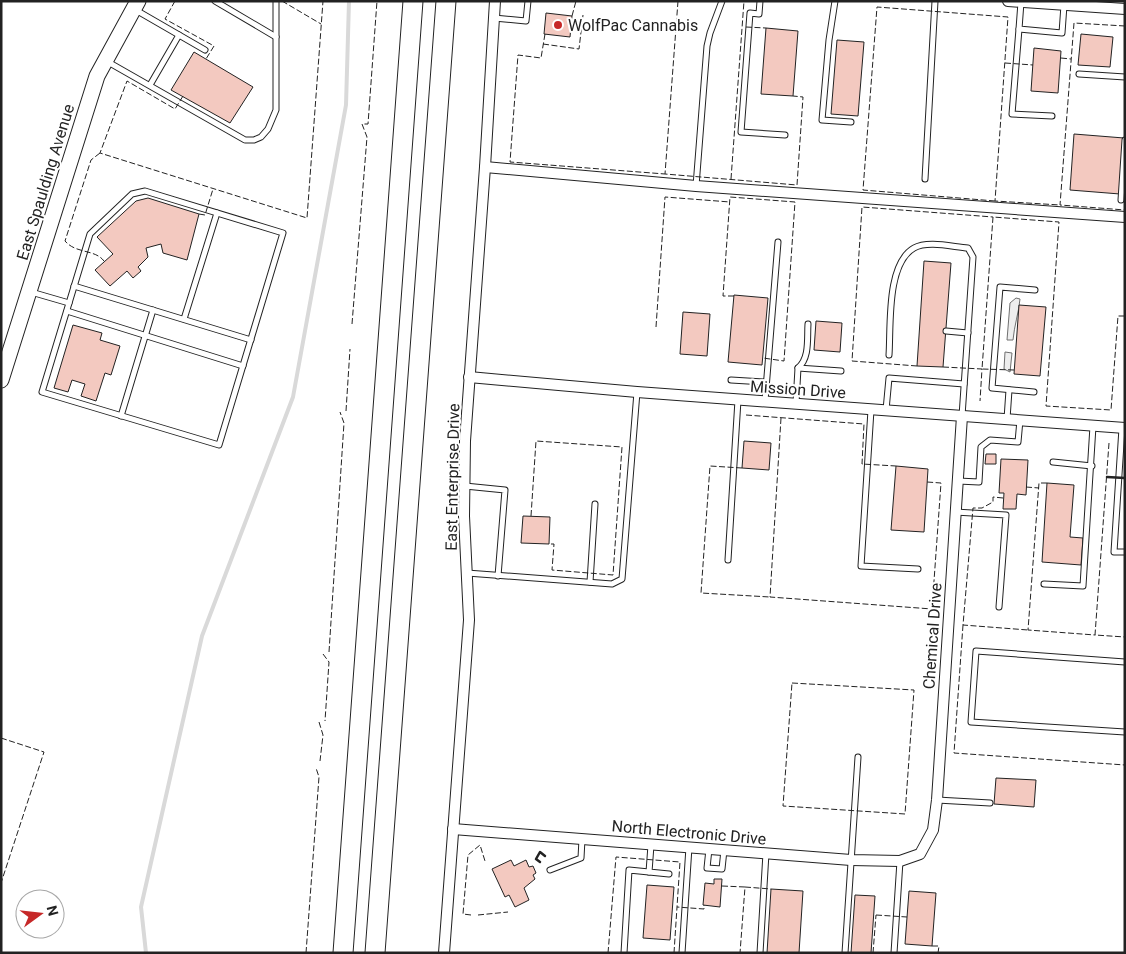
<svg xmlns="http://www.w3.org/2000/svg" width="1126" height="954" viewBox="0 0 1126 954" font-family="Roboto,sans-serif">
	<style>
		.green { fill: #eee; stroke: #6f6f6f }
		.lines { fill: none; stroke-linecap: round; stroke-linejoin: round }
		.stream { stroke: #d9d9d9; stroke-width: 4 }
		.building { fill: #f3c9c0; stroke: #222 }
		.lane-casing { stroke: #222; stroke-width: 7 }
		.street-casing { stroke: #222; stroke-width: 12 }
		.secondary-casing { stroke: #222; stroke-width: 17 }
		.highway-casing { stroke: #222; stroke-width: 21 }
		.lane { stroke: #fff; stroke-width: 5 }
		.street { stroke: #fff; stroke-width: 10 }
		.secondary { stroke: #fff; stroke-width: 15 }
		.highway { stroke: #fff; stroke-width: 19 }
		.fence { stroke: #222; stroke-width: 1; stroke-dasharray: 6 2.5; stroke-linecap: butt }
		.wall { stroke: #222; stroke-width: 2.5 }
		.poi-dot { fill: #c62828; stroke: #fff; stroke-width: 2 }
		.labels { text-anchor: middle; stroke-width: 4; stroke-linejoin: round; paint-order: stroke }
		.poi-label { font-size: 16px; fill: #222; stroke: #fff; text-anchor: start }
		.street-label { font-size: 16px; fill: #222; stroke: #fff }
	</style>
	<rect width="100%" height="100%" fill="#fff"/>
	<!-- green -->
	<g class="green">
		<path d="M 1016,298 L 1020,299 C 1019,311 1014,327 1013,340 L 1007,340 L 1010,303 Z"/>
		<polygon points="1005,352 1012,353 1010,372 1004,369"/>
	</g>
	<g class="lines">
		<!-- stream -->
		<polyline class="stream" points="146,953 141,907 202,636 293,397 346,105 349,1"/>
	</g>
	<!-- building -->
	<g class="building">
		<polygon points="546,13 572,16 570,37 544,34"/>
		<polygon points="766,28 798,31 793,96 761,94"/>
		<polygon points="1081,34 1113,37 1110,67 1078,65"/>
		<polygon points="837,40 864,42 858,116 831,114"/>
		<polygon points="1034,48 1061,51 1058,93 1031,91"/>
		<polygon points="194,52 253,87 230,123 171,90"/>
		<polygon points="1074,134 1124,138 1120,194 1070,190"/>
		<polygon points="148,198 199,214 187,260 163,253 161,244 146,248 148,257 138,267 141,271 133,278 127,271 110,286 95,270 113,254 97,237 136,201"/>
		<polygon points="924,261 951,263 943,367 917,366"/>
		<polygon points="734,295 768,298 762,365 728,362"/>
		<polygon points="1019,305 1046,307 1040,376 1014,374"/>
		<polygon points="683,312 710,314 707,356 680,354"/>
		<polygon points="816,321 842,323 840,352 814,350"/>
		<polygon points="73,325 102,333 100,340 120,346 111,375 105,373 96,401 81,396 85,384 72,380 68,392 54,388"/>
		<polygon points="744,441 771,443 769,470 742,468"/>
		<polygon points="986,454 996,454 996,464 985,464"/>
		<polygon points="1001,459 1028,460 1026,495 1017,494 1016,509 1003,509 1004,493 999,493"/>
		<polygon points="896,466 928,469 924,532 891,530"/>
		<polygon points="1047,483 1074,485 1070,537 1083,538 1081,565 1042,562"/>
		<polygon points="523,516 550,517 549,544 521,543"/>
		<polygon points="996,778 1036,780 1034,807 994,804"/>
		<polygon points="511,860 514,866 526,860 529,867 533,866 536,873 533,875 535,879 524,888 529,900 515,907 509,895 505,897 492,869"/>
		<polygon points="714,879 722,879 720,907 703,905 705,883 714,884"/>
		<polygon points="647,885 674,887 670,940 643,938"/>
		<polygon points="771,889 803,891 799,953 767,953"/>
		<polygon points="909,891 936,893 932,946 905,944"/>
		<polygon points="855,895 875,896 871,953 851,953"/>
	</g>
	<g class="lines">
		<!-- lane casing -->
		<g class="lane-casing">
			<g id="lane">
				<polyline points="215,1 276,37"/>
				<polyline points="760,1 759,14 750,13 741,132 785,135"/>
				<polyline points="835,1 829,40 822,120 851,122"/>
				<polyline points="1021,2 1019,29 1062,33 1064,5"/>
				<polyline points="134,9 205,50"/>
				<polyline points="494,18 526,21 528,1"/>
				<polyline points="1019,29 1012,114 1052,116"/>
				<polyline points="108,62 245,140 254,140 261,137 268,129 276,110 276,1"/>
				<polyline points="1079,74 1125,77"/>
				<polyline points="150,85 179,35"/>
				<polyline points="925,179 935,1"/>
				<polyline points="696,186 707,46 710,33 722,1"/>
				<polygon points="145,191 283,233 219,445 42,392 90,234 132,194"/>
				<polyline points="1121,200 1125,140"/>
				<polyline points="74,286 251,340"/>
				<polyline points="31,292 69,303"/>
				<polyline points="67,311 243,366"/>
				<polyline points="184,319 217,213"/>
				<polyline points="946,331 968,333"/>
				<path d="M 889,355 C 891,327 886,264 914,248 C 928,240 953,247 968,248 L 973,257 L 962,416"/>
				<path d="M 798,368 C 810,358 807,338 808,324"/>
				<polyline points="731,380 766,382"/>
				<polyline points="1034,392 992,388 1000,287 1035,290"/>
				<polyline points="765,401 778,242"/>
				<polyline points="796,403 798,368 841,371"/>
				<polyline points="871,410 861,566 918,569"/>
				<polyline points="886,410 889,378 964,384"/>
				<polyline points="121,416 153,310"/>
				<polyline points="1007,419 1009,390"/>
				<polyline points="1122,428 1114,552 1125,552"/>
				<polyline points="1053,462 1092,466"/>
				<polyline points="958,481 979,482 981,447 990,440 1018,442 1020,420"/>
				<polyline points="465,486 505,490 498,576"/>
				<polyline points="955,512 1006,515 999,607"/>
				<polyline points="728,560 738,400"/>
				<polyline points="467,573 612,584 622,579 637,392"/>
				<polyline points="590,582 595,504"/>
				<polyline points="1044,584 1083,586 1093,426"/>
				<polyline points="1125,662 976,651 971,722 1125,732"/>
				<polyline points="937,800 990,803"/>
				<polyline points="651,845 649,872 669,874"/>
				<polyline points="709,849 707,868 722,869 724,850"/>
				<polyline points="550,870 581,858 582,839"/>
				<polyline points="624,953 629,870 649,872"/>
				<polyline points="682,953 689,847"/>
				<polyline points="760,953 766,853"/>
				<polyline points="845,953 858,757"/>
				<polyline points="894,953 900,861"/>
			</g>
		</g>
		<!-- street casing -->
		<g class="street-casing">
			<g id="street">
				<polyline points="1008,1 1125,9"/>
				<polyline points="485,167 696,186 1125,217"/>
				<polyline points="469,377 637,392 1125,428"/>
				<polyline points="453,829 851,860 900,861 920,854 933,830 937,800 962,416"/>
				<polyline points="444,953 469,620 464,516 465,441 485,167 495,1"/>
			</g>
		</g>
		<!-- secondary casing -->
		<g class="secondary-casing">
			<polyline id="secondary" points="1,380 97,76 138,1"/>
		</g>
		<!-- highway casing -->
		<g class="highway-casing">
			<g id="highway">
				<polyline points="343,953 413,1"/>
				<polyline points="375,953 446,1"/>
			</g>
		</g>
		<!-- lane -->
		<use href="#lane" class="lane"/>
		<!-- street -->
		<use href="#street" class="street"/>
		<!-- secondary -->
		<use href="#secondary" class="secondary"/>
		<!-- highway -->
		<use href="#highway" class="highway"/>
		<!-- fence -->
		<g class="fence">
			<polyline points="175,1 165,19 214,46 206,59"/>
			<polyline points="282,1 321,24"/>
			<polyline points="678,1 665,174 797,185 803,97 793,96"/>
			<polyline points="572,16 576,1"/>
			<polyline points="1125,26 1074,23 1060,205 1125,210"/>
			<polyline points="746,27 766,28"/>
			<polyline points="545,34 541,58 518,55 510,162 665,174"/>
			<polyline points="543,44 579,49 583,15"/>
			<polyline points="1061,58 1071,59"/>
			<polyline points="1005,63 1033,65"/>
			<polyline points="183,96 175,109 127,81 100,153 307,218 323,1"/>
			<path d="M 100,153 L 91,160 L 65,241 C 76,254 95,249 104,261"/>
			<polyline points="731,179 744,1"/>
			<polyline points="995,201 863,190 877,7 1008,17 995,201 1060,205"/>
			<polyline points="199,214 205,215 213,189"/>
			<polyline points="734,296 723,296 730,197 795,202 784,361 763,358"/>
			<polyline points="352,324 367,137 362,124 368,124 377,1"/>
			<polyline points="656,327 665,197 730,202"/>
			<polyline points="917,366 852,361 862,207 993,217"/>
			<polyline points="943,367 982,369 980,401"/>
			<polyline points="1014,370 982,369 993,217 1059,222 1046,406 1111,410 1118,316 1125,316"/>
			<polyline points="346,411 350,349"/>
			<polyline points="746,415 864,424 862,464 896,466"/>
			<polyline points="781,418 770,597 932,609 941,483 927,482"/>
			<polyline points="1109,443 1095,635 1125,637"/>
			<polyline points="742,468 710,466 701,593 770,597"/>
			<polyline points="1047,483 1039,483 1028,630 1095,635"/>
			<polyline points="1026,487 1039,488"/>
			<polyline points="1003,498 993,497 993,502 982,508 973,508 963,625 1028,630"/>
			<polyline points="531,516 536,441 622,447 613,575 552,570 554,544 549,544"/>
			<polyline points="963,625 954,753 1125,765"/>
			<polyline points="329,652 344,423 340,412"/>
			<polyline points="323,654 329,662 325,721"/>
			<polygon points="792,683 914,690 905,814 783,806"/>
			<polyline points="319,722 323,735 320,761"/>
			<polyline points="1,738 44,752 1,883"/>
			<polyline points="722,886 745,887 740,953"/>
			<polyline points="745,887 771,889"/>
			<polyline points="471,915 463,914 468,855 480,845 485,861"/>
			<polyline points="478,915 508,912"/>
			<polyline points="876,915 907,917"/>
			<polyline points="932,946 939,946 938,953"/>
			<polyline points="306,953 319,777 316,768"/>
			<polyline points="608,953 616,857 680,862 677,907"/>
			<polyline points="674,953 677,907 704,909 704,905"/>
			<polyline points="873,953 876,915"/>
		</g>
		<!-- wall -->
		<g class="wall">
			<polyline points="1107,477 1125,478"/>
			<polyline points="540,862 536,859 540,852 545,856"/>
		</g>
	</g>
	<!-- markers -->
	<circle class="poi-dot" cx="558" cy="25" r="5"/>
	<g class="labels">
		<!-- poi labels -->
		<g class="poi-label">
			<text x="568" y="31">WolfPac Cannabis</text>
		</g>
		<!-- street labels -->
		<g class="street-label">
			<text transform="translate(45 182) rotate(-73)" y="6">East Spaulding Avenue</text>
			<text transform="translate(798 389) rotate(4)" y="6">Mission Drive</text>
			<text transform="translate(452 477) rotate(-89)" y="6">East Enterprise Drive</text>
			<text transform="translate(932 636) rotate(-86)" y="6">Chemical Drive</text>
			<text transform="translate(689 832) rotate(5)" y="6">North Electronic Drive</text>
		</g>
	</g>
	<!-- border -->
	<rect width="1126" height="954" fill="none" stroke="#222222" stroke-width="5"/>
	<!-- north arrow -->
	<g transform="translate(40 914) rotate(75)"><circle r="24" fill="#ffffff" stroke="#a7a7a7"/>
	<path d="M0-4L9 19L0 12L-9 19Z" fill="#c62828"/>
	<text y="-8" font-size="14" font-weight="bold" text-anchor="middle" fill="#222222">N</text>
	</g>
</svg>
